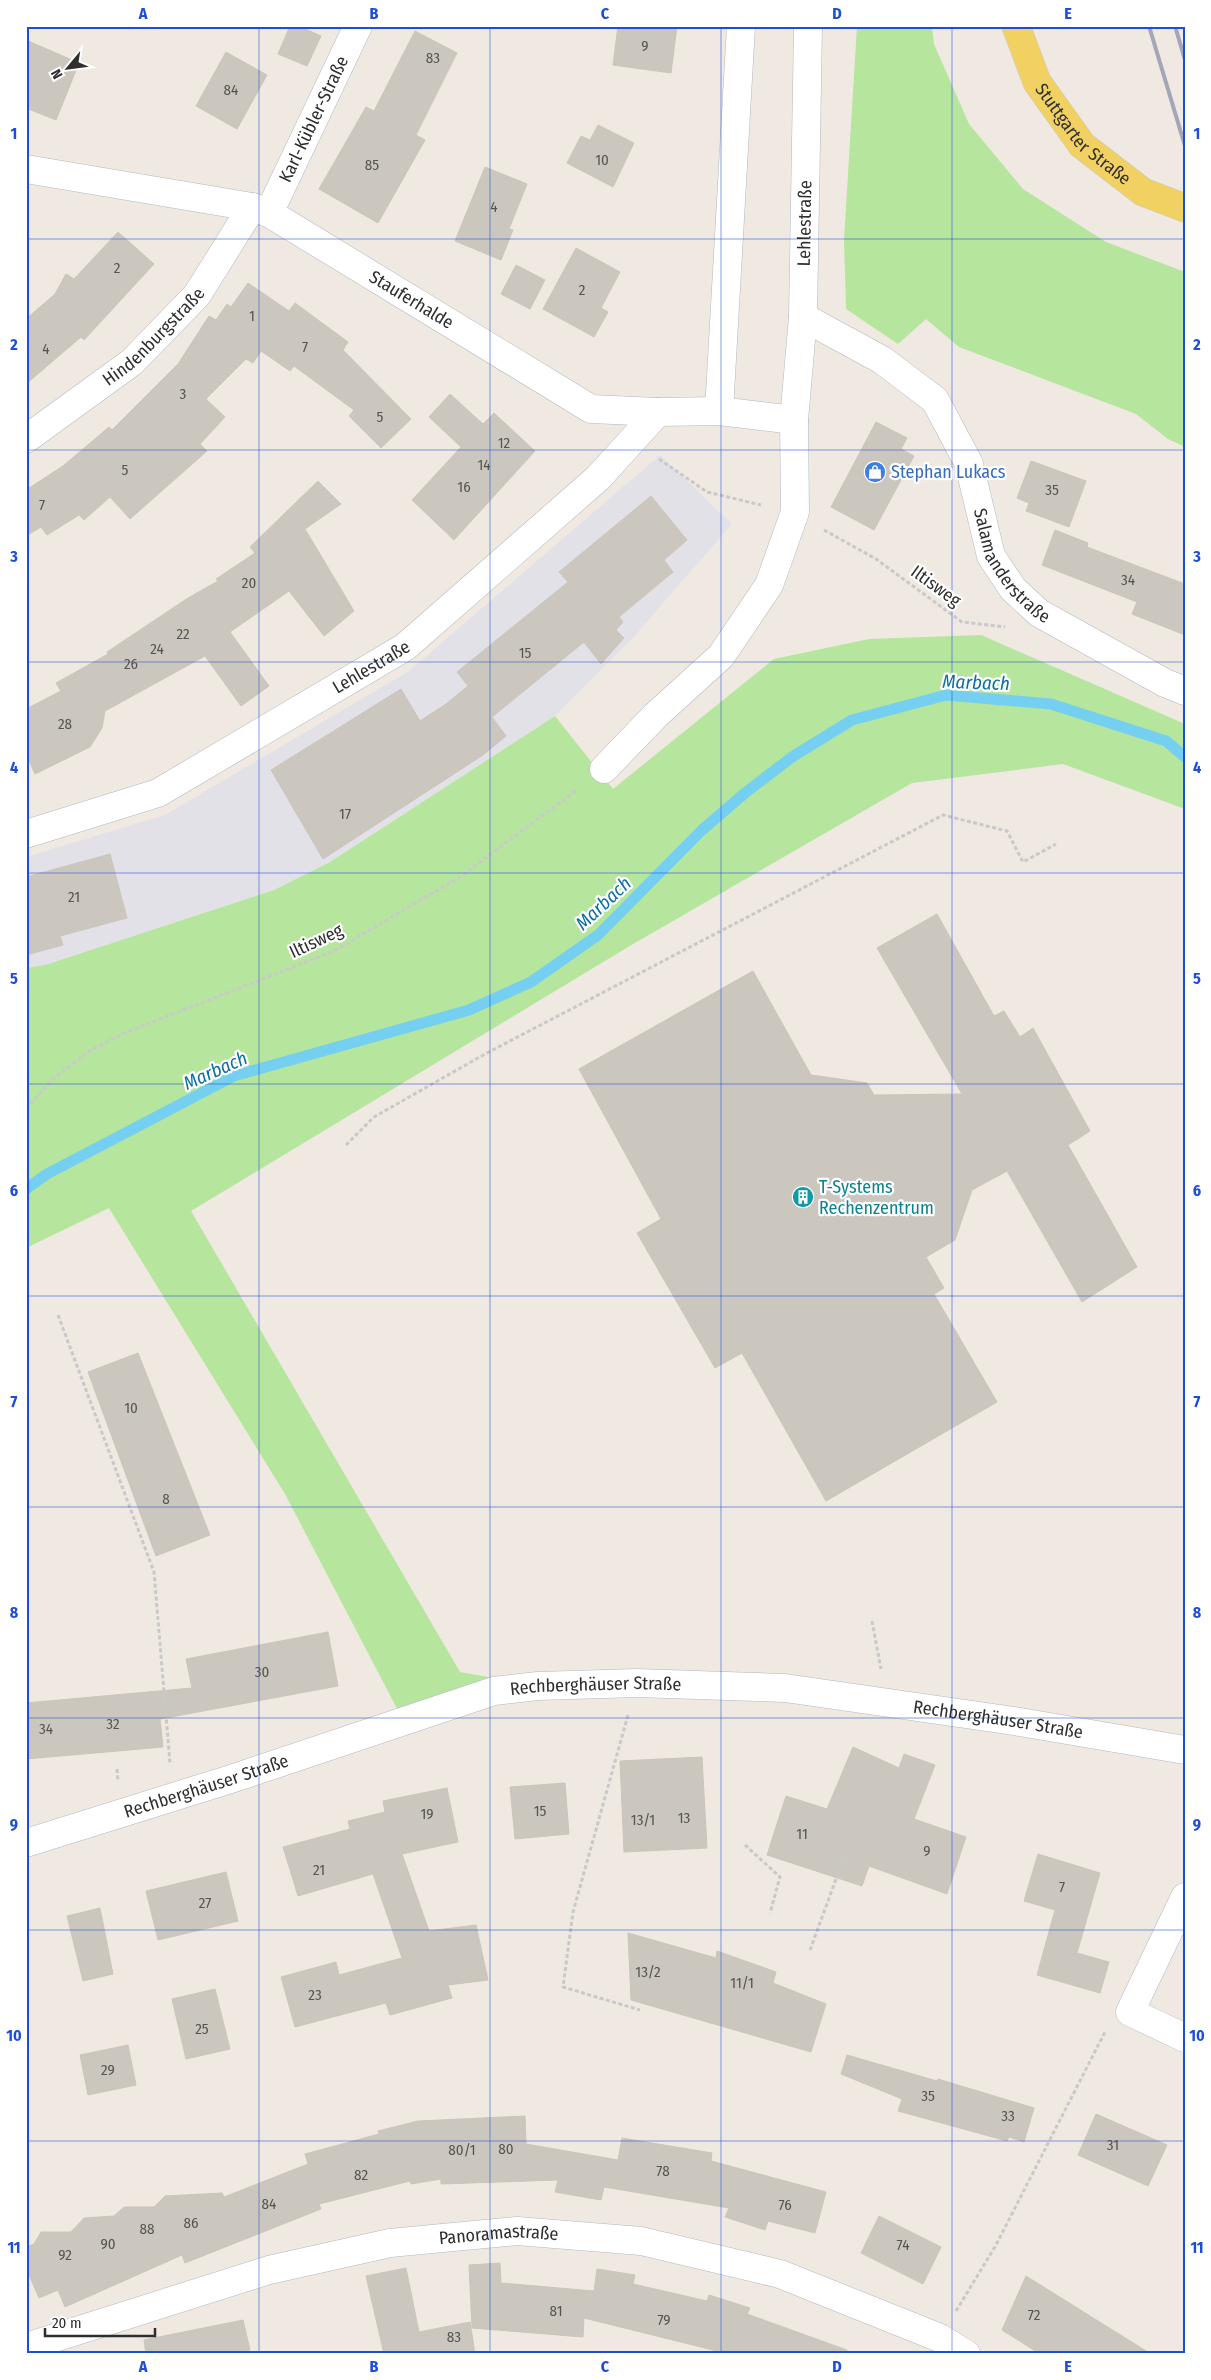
<svg xmlns="http://www.w3.org/2000/svg" width="1211" height="2380" viewBox="0 0 1211 2380" font-family="'Fira Sans Condensed',sans-serif">
	<style>
		.industrial { fill: #e3e1e8 }
		.green { fill: #b6e59e }
		.lines { fill: none; stroke-linecap: round; stroke-linejoin: round }
		.stream { stroke: #75cff0; stroke-width: 11 }
		.building { fill: #cbc7bf; stroke: #cbc5ba }
		.minor-casing { stroke: #b4b7c1; stroke-width: 29 }
		.major-casing { stroke: #c9c9c9; stroke-width: 29 }
		.path { stroke: #c9c9c9; stroke-width: 3; stroke-dasharray: 4 2.5; stroke-linecap: butt }
		.minor { stroke: #fff; stroke-width: 28 }
		.major { stroke: #f2d163; stroke-width: 28 }
		.rail { stroke: #a3a6b8; stroke-width: 4 }
		.grid { fill: none; stroke: #1d4ed8; stroke-width: 1; stroke-opacity: 0.55 }
		.labels { text-anchor: middle; stroke-width: 4.5; stroke-linejoin: round; paint-order: stroke }
		.number-label { font-size: 15px; fill: #555452 }
		.street-label { font-size: 18px; fill: #2e2e2e; stroke: #fff }
		.shop-label { font-size: 18px; fill: #366cbe; stroke: #fff; text-anchor: start }
		.culture-label { font-size: 18px; fill: #0d838f; stroke: #fff; text-anchor: start }
		.water-label { font-size: 19px; font-style: italic; fill: #0d6fa3; stroke: #fff }
		.neatline { fill: none; stroke: #1d4ed8; stroke-width: 2 }
		.grid-label { font-size: 16px; text-anchor: middle; font-weight: bold; fill: #1d4ed8 }
	</style>
	<rect width="100%" height="100%" fill="#efe9e1"/>
	<!-- industrial -->
	<polygon class="industrial" points="660,455 732,524 631,640 555,716 330,862 274,890 45,965 26,968 26,857 165,815 409,671"/>
	<!-- green -->
	<g class="green">
		<polygon points="857,26 932,26 934,44 969,124 1023,189 1106,242 1185,272 1185,447 1168,439 1136,414 959,347 926,319 898,344 846,309 844,240"/>
		<polygon points="981,635 1185,724 1185,809 1063,764 912,783 628,947 191,1211 460,1672 538,1686 403,1720 285,1494 109,1208 26,1248 26,968 45,965 274,890 330,862 555,716 613,789 774,659 869,639"/>
	</g>
	<g class="lines">
		<!-- stream -->
		<polyline class="stream" points="26,1189 47,1174 234,1076 469,1010 531,982 598,935 702,830 745,793 792,757 852,720 946,695 1051,704 1166,741 1185,757"/>
	</g>
	<!-- building -->
	<g class="building">
		<polygon points="290,26 299,26 321,36 307,66 278,54"/>
		<polygon points="618,26 677,26 671,73 613,65"/>
		<polygon points="415,31 457,53 416,135 425,140 378,223 319,189 366,107 374,111"/>
		<polygon points="26,40 79,63 56,120 26,108"/>
		<polygon points="226,52 267,75 237,129 196,106"/>
		<polygon points="598,125 634,143 613,187 567,163 581,136 590,140"/>
		<polygon points="485,167 527,184 509,229 513,230 501,260 455,241"/>
		<polygon points="118,232 154,264 84,340 81,337 26,384 26,319 55,294 66,274 74,279"/>
		<polygon points="576,248 620,272 601,308 608,312 594,337 543,309"/>
		<polygon points="516,265 545,280 530,309 501,294"/>
		<polygon points="248,283 289,311 295,303 348,342 343,350 411,419 381,448 349,416 354,410 294,366 290,371 261,351 253,363 246,359 206,399 225,417 200,444 207,451 130,519 110,497 84,520 79,515 47,535 41,527 26,536 26,490 63,466 109,427 112,430 178,364 209,316 216,320 227,304 231,307"/>
		<polygon points="450,394 483,424 494,413 535,451 454,540 412,500 461,447 429,417"/>
		<polygon points="876,422 907,438 901,449 914,456 874,530 831,507"/>
		<polygon points="1031,461 1086,481 1069,527 1026,511 1029,503 1017,498"/>
		<polygon points="318,481 341,504 305,529 354,611 324,636 289,591 230,632 269,686 241,706 205,656 105,711 102,728 90,747 35,774 26,754 26,709 61,691 56,683 108,654 107,652 188,598 218,581 216,579 255,553 250,547"/>
		<polygon points="651,496 687,540 664,560 673,572 619,617 623,622 616,630 624,638 601,664 584,642 492,717 506,736 483,755 323,859 271,770 401,689 420,721 446,704 468,686 457,672 568,582 559,572"/>
		<polygon points="1055,530 1088,543 1087,547 1185,584 1185,635 1132,614 1137,602 1042,565"/>
		<polygon points="110,854 127,918 60,936 63,945 26,955 26,877"/>
		<polygon points="937,914 994,1016 1004,1011 1020,1037 1033,1028 1090,1131 1068,1145 1137,1267 1082,1302 1007,1171 972,1190 955,1240 926,1257 944,1288 934,1294 997,1402 826,1501 742,1353 715,1368 637,1233 661,1219 579,1069 753,971 811,1075 867,1083 874,1095 962,1094 877,948"/>
		<polygon points="138,1353 210,1535 156,1556 88,1372"/>
		<polygon points="328,1632 338,1686 160,1719 163,1747 26,1759 26,1703 192,1688 186,1659"/>
		<polygon points="853,1747 899,1768 904,1754 935,1765 914,1819 966,1837 947,1894 869,1866 862,1886 767,1855 786,1796 827,1809"/>
		<polygon points="702,1757 707,1848 624,1852 620,1761"/>
		<polygon points="565,1783 569,1834 515,1839 510,1787"/>
		<polygon points="447,1788 458,1842 402,1854 429,1931 476,1925 488,1980 448,1985 452,1998 390,2015 386,2003 295,2027 281,1977 336,1962 339,1975 402,1958 373,1874 298,1896 283,1847 350,1829 348,1821 385,1812 383,1801"/>
		<polygon points="1038,1854 1100,1873 1077,1953 1109,1962 1100,1993 1037,1975 1055,1910 1024,1901"/>
		<polygon points="226,1872 238,1921 158,1940 146,1891"/>
		<polygon points="100,1908 113,1974 83,1981 67,1916"/>
		<polygon points="628,1933 716,1958 717,1951 776,1972 773,1983 826,2004 811,2052 631,2000"/>
		<polygon points="215,1989 230,2049 186,2059 172,1999"/>
		<polygon points="128,2045 136,2085 88,2095 80,2055"/>
		<polygon points="847,2055 937,2081 938,2079 1034,2108 1024,2142 1009,2137 1007,2141 898,2111 902,2099 841,2074"/>
		<polygon points="1096,2114 1167,2145 1148,2186 1078,2155"/>
		<polygon points="525,2116 526,2144 618,2160 622,2138 712,2153 711,2161 826,2192 815,2233 768,2221 765,2230 725,2217 729,2208 604,2187 601,2200 555,2192 558,2180 441,2184 441,2179 411,2184 410,2181 319,2204 321,2209 185,2263 182,2255 65,2307 58,2290 39,2298 26,2268 26,2247 34,2244 41,2232 71,2232 84,2218 114,2216 124,2207 154,2207 165,2196 222,2193 224,2197 308,2164 305,2154 379,2134 378,2131 418,2121"/>
		<polygon points="879,2216 941,2247 923,2284 861,2253"/>
		<polygon points="500,2263 501,2283 594,2291 597,2269 635,2275 633,2284 707,2301 709,2295 750,2308 747,2314 847,2350 847,2354 729,2354 584,2318 583,2337 472,2328 469,2265"/>
		<polygon points="406,2268 419,2332 470,2322 475,2354 384,2354 366,2276"/>
		<polygon points="1026,2276 1151,2354 1040,2354 1002,2330"/>
		<polygon points="243,2320 250,2350 229,2354 146,2354 144,2340"/>
	</g>
	<g class="lines">
		<!-- minor casing -->
		<g class="minor-casing">
			<g id="minor">
				<path id="s1" d="M 26,169 L 252,207 L 269,213 L 591,409 L 658,412 L 719,411 L 794,420"/>
				<path id="s2" d="M 269,213 L 358,26"/>
				<path id="s3" d="M 803,317 L 882,360 L 935,400 L 969,464 L 991,556 L 1013,589 L 1039,613 L 1165,683 L 1185,691"/>
				<polyline points="719,411 741,26"/>
				<path id="s4" d="M 26,439 L 132,362 L 197,295 L 252,207"/>
				<path id="s5" d="M 604,769 L 656,715 L 721,656 L 769,585 L 795,512 L 794,420 L 803,317 L 808,26"/>
				<path id="s6" d="M 26,834 L 158,793 L 405,647 L 598,478 L 658,412"/>
				<path id="s7" d="M 26,1843 L 231,1779 L 494,1691 L 538,1686 L 637,1683 L 785,1688 L 1014,1721 L 1185,1750"/>
				<polyline points="1185,1897 1130,2012 1185,2038"/>
				<path id="s8" d="M 26,2347 L 269,2270 L 390,2243 L 517,2231 L 641,2241 L 780,2274 L 940,2338 L 966,2354"/>
			</g>
		</g>
		<!-- major casing -->
		<g class="major-casing">
			<g id="major">
				<path id="s9" d="M 1016,26 L 1037,82 L 1082,145 L 1143,192 L 1185,208"/>
			</g>
		</g>
		<!-- path -->
		<g class="path">
			<polyline points="659,459 707,492 761,505"/>
			<polyline points="824,530 876,559 962,622 1005,627"/>
			<polyline points="26,1109 53,1079 88,1052 122,1034 334,951 460,877 578,789"/>
			<polyline points="346,1145 374,1117 485,1054 943,815 1007,831 1023,862 1056,844"/>
			<polyline points="58,1315 154,1572 170,1763"/>
			<polyline points="872,1621 881,1669"/>
			<polyline points="628,1715 573,1912 563,1987 640,2010"/>
			<polyline points="117,1769 118,1781"/>
			<polyline points="745,1845 780,1877 770,1913"/>
			<polyline points="810,1950 846,1852"/>
			<polyline points="956,2311 996,2245 1105,2032"/>
		</g>
		<!-- minor -->
		<use href="#minor" class="minor"/>
		<!-- major -->
		<use href="#major" class="major"/>
		<!-- rail -->
		<g class="rail">
			<polyline points="1149,26 1185,146"/>
			<polyline points="1175,26 1185,60"/>
		</g>
	</g>
	<!-- grid -->
	<path class="grid" d="M 259,26 L 259,2354M 490,26 L 490,2354M 721,26 L 721,2354M 952,26 L 952,2354M 26,239 L 1185,239M 26,450 L 1185,450M 26,662 L 1185,662M 26,873 L 1185,873M 26,1084 L 1185,1084M 26,1296 L 1185,1296M 26,1507 L 1185,1507M 26,1718 L 1185,1718M 26,1930 L 1185,1930M 26,2141 L 1185,2141"/>
	<!-- icons -->
	<defs>
		<g id="shop-disc" transform="scale(1.125)"><circle r="9.5" fill="#3f7fe0" stroke="#fff"/><path d="M-5-2.5h2.3a2.7 3.5 0 0 1 5.4 0H5L5.5 6h-11ZM-1.5-2.5h3a1.5 2.3 0 0 0-3 0Z" fill="#fff"/></g>
		<g id="building-disc" transform="scale(1.125)"><circle r="9.5" fill="#0f9aa8" stroke="#fff"/><path d="M-4-6H4V6H1V3H-1V6H-4ZM-2.5-4.3h1.7v1.8h-1.7ZM.8-4.3h1.7v1.8H.8ZM-2.5-1h1.7V.8h-1.7ZM.8-1h1.7V.8H.8Z" fill="#fff"/></g>
	</defs>
	<g fill-rule="evenodd">
		<use href="#shop-disc" x="875" y="472"/>
		<use href="#building-disc" x="803" y="1197"/>
	</g>
	<g class="labels">
		<!-- number labels -->
		<g class="number-label">
			<text x="645" y="51">9</text>
			<text x="433" y="63">83</text>
			<text x="231" y="95">84</text>
			<text x="602" y="165">10</text>
			<text x="372" y="170">85</text>
			<text x="494" y="212">4</text>
			<text x="117" y="273">2</text>
			<text x="582" y="295">2</text>
			<text x="252" y="321">1</text>
			<text x="305" y="352">7</text>
			<text x="46" y="354">4</text>
			<text x="183" y="399">3</text>
			<text x="380" y="422">5</text>
			<text x="504" y="448">12</text>
			<text x="484" y="470">14</text>
			<text x="125" y="475">5</text>
			<text x="464" y="492">16</text>
			<text x="1052" y="495">35</text>
			<text x="42" y="510">7</text>
			<text x="1128" y="585">34</text>
			<text x="249" y="588">20</text>
			<text x="183" y="639">22</text>
			<text x="157" y="654">24</text>
			<text x="525" y="658">15</text>
			<text x="131" y="669">26</text>
			<text x="65" y="729">28</text>
			<text x="345" y="819">17</text>
			<text x="74" y="902">21</text>
			<text x="131" y="1413">10</text>
			<text x="166" y="1504">8</text>
			<text x="262" y="1677">30</text>
			<text x="113" y="1729">32</text>
			<text x="46" y="1734">34</text>
			<text x="540" y="1816">15</text>
			<text x="427" y="1819">19</text>
			<text x="684" y="1823">13</text>
			<text x="643" y="1825">13/1</text>
			<text x="802" y="1839">11</text>
			<text x="927" y="1856">9</text>
			<text x="319" y="1875">21</text>
			<text x="1062" y="1892">7</text>
			<text x="205" y="1908">27</text>
			<text x="648" y="1977">13/2</text>
			<text x="742" y="1988">11/1</text>
			<text x="315" y="2000">23</text>
			<text x="202" y="2034">25</text>
			<text x="108" y="2075">29</text>
			<text x="928" y="2101">35</text>
			<text x="1008" y="2121">33</text>
			<text x="1113" y="2150">31</text>
			<text x="506" y="2154">80</text>
			<text x="462" y="2155">80/1</text>
			<text x="663" y="2176">78</text>
			<text x="361" y="2180">82</text>
			<text x="269" y="2209">84</text>
			<text x="785" y="2210">76</text>
			<text x="191" y="2228">86</text>
			<text x="147" y="2234">88</text>
			<text x="108" y="2249">90</text>
			<text x="903" y="2250">74</text>
			<text x="65" y="2260">92</text>
			<text x="556" y="2316">81</text>
			<text x="1034" y="2320">72</text>
			<text x="664" y="2325">79</text>
			<text x="454" y="2342">83</text>
		</g>
		<!-- street labels -->
		<g class="street-label">
			<text dy="6" stroke="none"><textPath href="#s2" startOffset="104">Karl-Kübler-Straße</textPath></text>
			<text dy="6" stroke="none"><textPath href="#s9" startOffset="130">Stuttgarter Straße</textPath></text>
			<text dy="6" stroke="none"><textPath href="#s5" startOffset="615">Lehlestraße</textPath></text>
			<text dy="6" stroke="none"><textPath href="#s1" startOffset="414">Stauferhalde</textPath></text>
			<text dy="6" stroke="none"><textPath href="#s4" startOffset="164">Hindenburgstraße</textPath></text>
			<text dy="6" stroke="none"><textPath href="#s3" startOffset="342">Salamanderstraße</textPath></text>
			<text transform="translate(936 586) rotate(36)" y="6">Iltisweg</text>
			<text dy="6" stroke="none"><textPath href="#s6" startOffset="386">Lehlestraße</textPath></text>
			<text transform="translate(316 941) rotate(-25)" y="6">Iltisweg</text>
			<text dy="6" stroke="none"><textPath href="#s7" startOffset="594">Rechberghäuser Straße</textPath></text>
			<text dy="6" stroke="none"><textPath href="#s7" startOffset="999">Rechberghäuser Straße</textPath></text>
			<text dy="6" stroke="none"><textPath href="#s7" startOffset="189">Rechberghäuser Straße</textPath></text>
			<text dy="6" stroke="none"><textPath href="#s8" startOffset="488">Panoramastraße</textPath></text>
		</g>
		<!-- shop labels -->
		<g class="shop-label">
			<text x="891" y="478">Stephan Lukacs</text>
		</g>
		<!-- culture labels -->
		<g class="culture-label">
			<text x="819" y="1193">T-Systems<tspan x="819" dy="21">Rechenzentrum</tspan></text>
		</g>
		<!-- water labels -->
		<g class="water-label">
			<text transform="translate(976 682) rotate(2)" y="7">Marbach</text>
			<text transform="translate(603 903) rotate(-43)" y="7">Marbach</text>
			<text transform="translate(215 1070) rotate(-24)" y="7">Marbach</text>
		</g>
	</g>
	<!-- border -->
	<rect width="1211" height="2380" fill="none" stroke="#ffffff" stroke-width="55"/>
	<!-- north arrow -->
	<g transform="translate(68 68) rotate(241)" stroke="#ffffff" stroke-width="4" paint-order="stroke">
	<path d="M0-4L9 19L0 12L-9 19Z" fill="#2e2e2e"/>
	<text y="-8" font-size="14" font-weight="bold" text-anchor="middle" fill="#2e2e2e">N</text>
	</g>
	<!-- scale -->
	<path d="M45 2328v8h110v-8" fill="none" stroke="#2e2e2e" stroke-width="2.5"/>
	<text x="52" y="2328" font-size="15" fill="#2e2e2e" stroke="#ffffff" stroke-width="4" paint-order="stroke">20 m</text>
	<rect x="28" y="28" width="1156" height="2324" class="neatline"/>
	<g class="grid-label">
		<text x="143" y="19">A</text>
		<text x="374" y="19">B</text>
		<text x="605" y="19">C</text>
		<text x="837" y="19">D</text>
		<text x="1068" y="19">E</text>
		<text x="14" y="139">1</text>
		<text x="1197" y="139">1</text>
		<text x="14" y="350">2</text>
		<text x="1197" y="350">2</text>
		<text x="14" y="562">3</text>
		<text x="1197" y="562">3</text>
		<text x="14" y="773">4</text>
		<text x="1197" y="773">4</text>
		<text x="14" y="984">5</text>
		<text x="1197" y="984">5</text>
		<text x="14" y="1196">6</text>
		<text x="1197" y="1196">6</text>
		<text x="14" y="1407">7</text>
		<text x="1197" y="1407">7</text>
		<text x="14" y="1618">8</text>
		<text x="1197" y="1618">8</text>
		<text x="14" y="1830">9</text>
		<text x="1197" y="1830">9</text>
		<text x="14" y="2041">10</text>
		<text x="1197" y="2041">10</text>
		<text x="14" y="2253">11</text>
		<text x="1197" y="2253">11</text>
		<text x="143" y="2372">A</text>
		<text x="374" y="2372">B</text>
		<text x="605" y="2372">C</text>
		<text x="837" y="2372">D</text>
		<text x="1068" y="2372">E</text>
	</g>
</svg>
